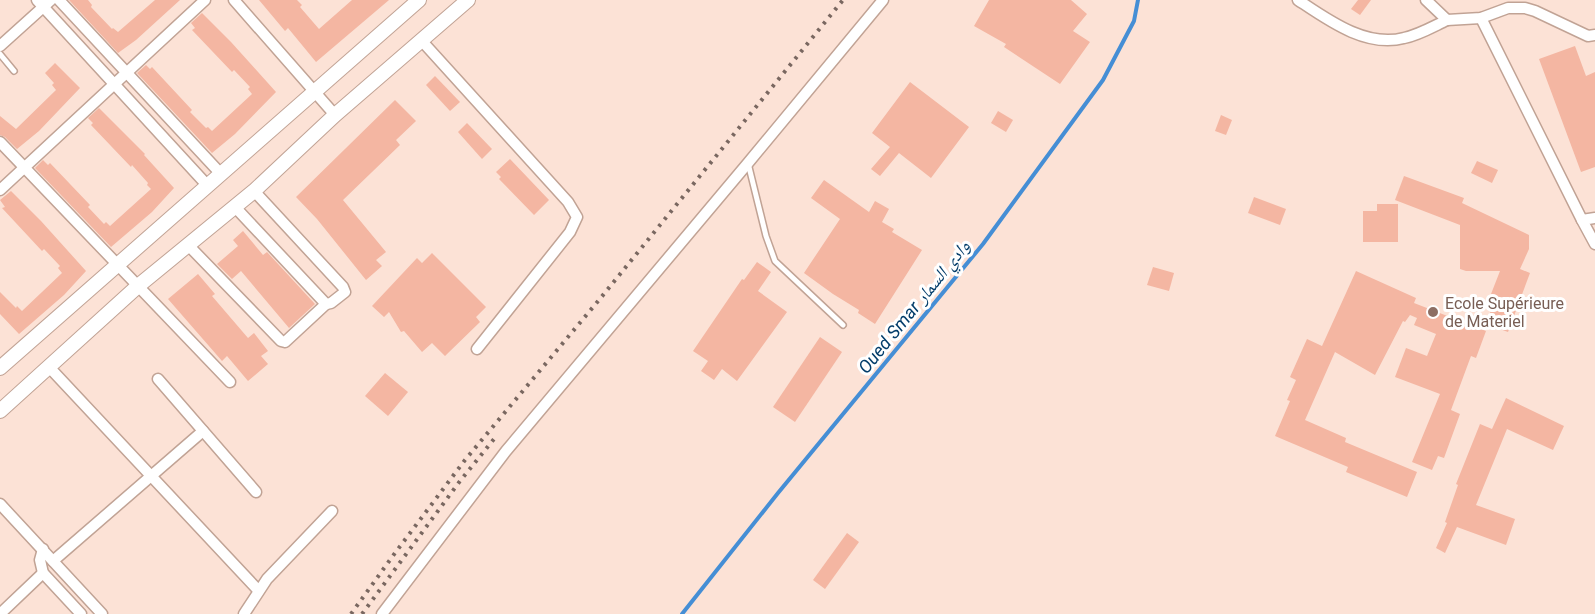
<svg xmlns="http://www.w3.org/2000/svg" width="1595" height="614" viewBox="0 0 1595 614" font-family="Roboto,'Noto Naskh Arabic',sans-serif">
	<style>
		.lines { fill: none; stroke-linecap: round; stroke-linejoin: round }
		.stream { stroke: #458ed5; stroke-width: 4 }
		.building { fill: #f4b6a2 }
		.service-casing { stroke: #c1a395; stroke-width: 8 }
		.minor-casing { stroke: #c1a395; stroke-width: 13 }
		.tertiary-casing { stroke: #c1a395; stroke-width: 16 }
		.service { stroke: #fff; stroke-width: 5 }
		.minor { stroke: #fff; stroke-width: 10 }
		.tertiary { stroke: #fff; stroke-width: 14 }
		.rail { stroke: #796760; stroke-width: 4; stroke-dasharray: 3 6; stroke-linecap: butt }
		.education-dot { fill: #8d6e63; stroke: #fff; stroke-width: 2 }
		.labels { text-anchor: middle; stroke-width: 6; stroke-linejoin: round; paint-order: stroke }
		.education-label { font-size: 16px; fill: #785e54; stroke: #fff; text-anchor: start }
		.water-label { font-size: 18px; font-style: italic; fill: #043d6a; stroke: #fff }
	</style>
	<rect width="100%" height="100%" fill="#fce2d6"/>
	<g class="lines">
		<!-- stream -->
		<polyline class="stream" points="682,614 778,493 983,244 1103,80 1134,21 1138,0"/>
	</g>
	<!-- building -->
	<g class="building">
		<polygon points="69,0 88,0 92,5 91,7 112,29 113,28 118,32 155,0 180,0 136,40 118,53"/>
		<polygon points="259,0 297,0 302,5 300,7 319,29 352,0 389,0 316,62 288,28 285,31"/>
		<polygon points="989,0 1071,0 1087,14 1073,31 1090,42 1060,84 1004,47 1006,44 974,26"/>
		<polygon points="1358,0 1371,0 1360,15 1351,9"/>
		<polygon points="202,13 231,42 276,92 235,134 212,153 137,73 146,65 150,69 152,67 192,110 190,112 206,128 208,127 212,131 252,94 248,89 250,87 234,70 232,72 192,30 195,28 191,23"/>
		<polygon points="1575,46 1586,76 1595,72 1595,167 1581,172 1539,59"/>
		<polygon points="55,63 80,88 39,131 17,149 5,137 0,135 0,116 16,129 56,90 52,85 54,83 45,73"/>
		<polygon points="435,76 460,102 450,111 426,85"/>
		<polygon points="910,82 969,127 931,178 899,153 880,176 871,169 890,147 872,133"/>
		<polygon points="395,100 416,121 396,140 400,145 343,200 386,252 376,260 382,266 366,280 317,219 296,197"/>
		<polygon points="99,108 145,154 144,155 174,188 152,212 111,247 35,168 43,160 48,165 50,163 90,205 88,207 104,224 106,222 110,226 151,189 147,185 148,183 132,165 131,167 91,125 93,123 88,118"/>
		<polygon points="998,111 1013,120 1006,132 991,123"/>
		<polygon points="1221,115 1232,120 1226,135 1215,131"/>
		<polygon points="467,123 492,149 482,159 458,132"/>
		<polygon points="510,159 549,200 534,215 499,179 501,177 496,172"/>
		<polygon points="1477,161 1498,170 1492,183 1471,173"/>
		<polygon points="1404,176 1464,198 1462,203 1529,235 1529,249 1520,269 1530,273 1508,332 1486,324 1496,296 1491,294 1500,271 1466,271 1460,269 1460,225 1395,200"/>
		<polygon points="824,180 869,212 875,201 889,209 882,222 894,229 892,232 922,250 875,324 858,313 859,310 833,294 804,273 840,219 811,198"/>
		<polygon points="11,191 41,221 86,271 64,295 19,334 0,314 0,292 16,308 17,306 22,311 62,273 58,268 60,266 44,249 42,251 2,208 5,207 0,200"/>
		<polygon points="1254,197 1286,209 1280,225 1248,213"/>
		<polygon points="1377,204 1398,204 1398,242 1363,242 1363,211 1377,211"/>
		<polygon points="243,231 263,255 267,252 315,304 289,328 241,271 232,279 217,264 238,246 233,240"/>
		<polygon points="432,253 486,307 476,317 480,322 445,356 432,343 422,352 404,331 401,332 389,312 384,317 372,306 417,258 422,263"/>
		<polygon points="757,262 771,272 758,291 787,312 737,381 722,369 714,380 701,371 708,361 693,351 742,279 744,280"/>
		<polygon points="1153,267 1174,273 1169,291 1147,285"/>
		<polygon points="1356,271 1416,298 1414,303 1486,331 1476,358 1471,356 1451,410 1460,414 1444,458 1438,456 1432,470 1412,462 1440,394 1395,377 1406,348 1427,356 1436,334 1414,325 1417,318 1410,315 1405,322 1403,321 1375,375 1335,352 1305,420 1346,438 1345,442 1417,472 1407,497 1346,472 1348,467 1275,436 1290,401 1287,400 1296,380 1290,377 1307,339 1322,346"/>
		<polygon points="198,274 215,294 212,296 248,338 254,333 268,351 261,356 268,364 248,381 227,356 222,361 168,299"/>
		<polygon points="820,337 842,352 795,422 773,407"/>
		<polygon points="385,373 408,392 388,416 365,396"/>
		<polygon points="1506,398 1564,426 1553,450 1507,429 1476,505 1515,519 1506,545 1457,527 1445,553 1436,548 1447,523 1445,522 1458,485 1456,484 1480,424 1492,429"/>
		<polygon points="847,533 859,542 825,589 813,580"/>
	</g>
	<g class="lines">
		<!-- service casing -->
		<g class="service-casing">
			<g id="service">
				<polyline points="0,54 14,71"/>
				<polyline points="748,163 766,236 775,261 843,325"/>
			</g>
		</g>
		<!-- minor casing -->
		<g class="minor-casing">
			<g id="minor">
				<polyline points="37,0 207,185"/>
				<polyline points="59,0 221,174"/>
				<polyline points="234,0 335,115"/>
				<path d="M 1298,0 C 1328,20 1366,48 1404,38 C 1419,35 1434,26 1447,20"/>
				<polyline points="1426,0 1447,20 1481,18 1508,8 1525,8 1535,11 1588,36 1595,35"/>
				<polyline points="1481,18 1582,220"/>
				<polyline points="421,40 568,202 577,217 570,232 477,349"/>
				<polyline points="0,46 51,0"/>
				<polyline points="0,142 230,382"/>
				<polyline points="0,190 205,0"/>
				<polyline points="235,207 326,304 331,303 345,292 343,287 254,191"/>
				<polyline points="1595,218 1582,220 1595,244"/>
				<polyline points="189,246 281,341 285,342 326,304"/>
				<polyline points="49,367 258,590"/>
				<polyline points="158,379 256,492"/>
				<polyline points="0,504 102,614"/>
				<polyline points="43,549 40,560 43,573 81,614"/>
				<polyline points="53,561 203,431"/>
				<polyline points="0,614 43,573"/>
				<polyline points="244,614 267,579 332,511"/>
				<polyline points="382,614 506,451 748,163 883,0"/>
			</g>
		</g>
		<!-- tertiary casing -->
		<g class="tertiary-casing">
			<g id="tertiary">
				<polyline points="0,368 419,0"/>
				<polyline points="0,411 138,286 254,191 335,115 468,0"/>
			</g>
		</g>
		<!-- service -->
		<use href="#service" class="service"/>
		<!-- minor -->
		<use href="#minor" class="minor"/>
		<!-- tertiary -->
		<use href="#tertiary" class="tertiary"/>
		<!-- rail -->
		<g class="rail">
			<polyline points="351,614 395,553 465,460 599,300 843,0"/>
			<polyline points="362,614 460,481 494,439"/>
		</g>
	</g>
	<!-- markers -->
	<circle class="education-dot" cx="1433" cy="312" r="6"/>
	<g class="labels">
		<!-- education labels -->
		<g class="education-label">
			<text x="1445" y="309">Ecole Supérieure<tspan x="1445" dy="18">de Materiel</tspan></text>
		</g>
		<!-- water labels -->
		<g class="water-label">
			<text transform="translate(914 307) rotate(-51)" y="6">Oued Smar وادي السمار</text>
		</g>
	</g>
</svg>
